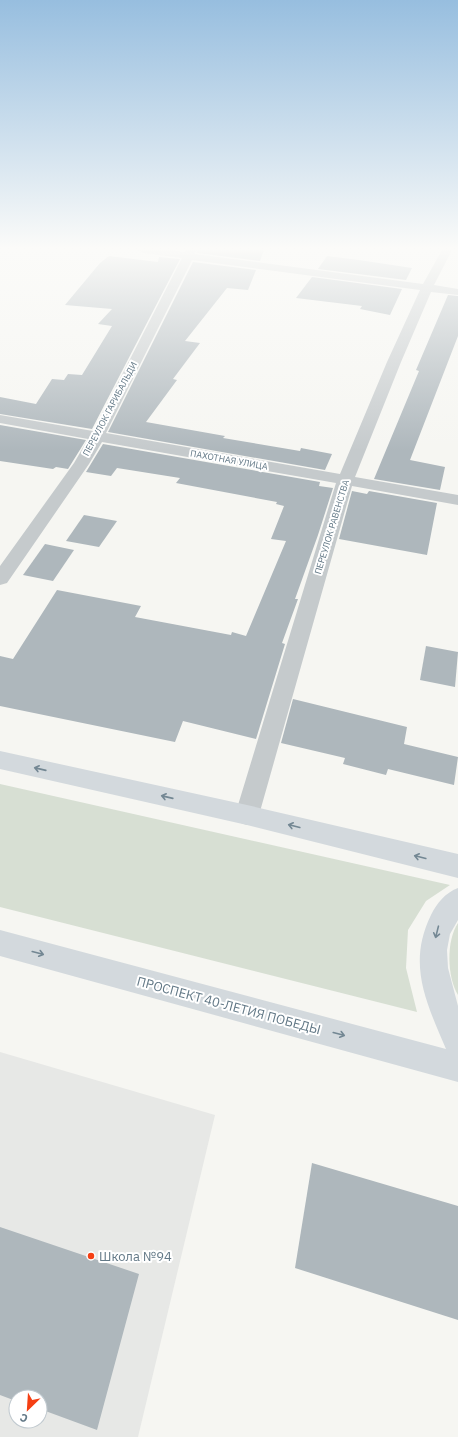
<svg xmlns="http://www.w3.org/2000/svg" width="458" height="1437" viewBox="0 0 458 1437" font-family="'IBM Plex Sans',sans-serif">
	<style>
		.built { fill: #e7e8e6; fill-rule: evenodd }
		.green { fill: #d7dfd3 }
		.building { fill: #aeb7bc }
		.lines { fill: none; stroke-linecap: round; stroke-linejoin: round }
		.minor { fill: #c5cacc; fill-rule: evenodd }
		.secondary { fill: #d3d9dd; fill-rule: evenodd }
		.oneway { stroke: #738793 }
		.poi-dot { fill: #f53f13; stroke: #fff; stroke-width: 1.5 }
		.labels { text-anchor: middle; stroke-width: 4; stroke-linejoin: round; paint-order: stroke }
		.far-street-label { font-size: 9px; fill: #627886; stroke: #fff }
		.near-street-label { font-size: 13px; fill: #627886; stroke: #fff }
		.near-poi-label { font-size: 13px; fill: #627886; stroke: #fff; text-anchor: start }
	</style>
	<rect width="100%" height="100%" fill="#f6f6f2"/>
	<!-- built -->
	<path class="built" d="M 0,1052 L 215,1115 L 138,1437 L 0,1437 ZM 16,1397 L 40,1397 L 40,1421 L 16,1421 Z"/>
	<!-- green -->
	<g class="green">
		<polygon points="0,784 450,885 426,901 408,930 406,968 417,1012 0,907"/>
		<path d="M 458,923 L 458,995 C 447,977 446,941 458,923 Z"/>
	</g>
	<!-- building -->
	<g class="building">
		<polygon points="198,250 264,250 260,261 197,253"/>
		<polygon points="109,256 158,262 159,257 180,259 92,429 0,414 0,397 36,404 52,379 64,380 68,374 82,375 112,326 98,324 112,309 65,305 100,263"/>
		<polygon points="327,256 359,260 412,268 406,280 318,269"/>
		<polygon points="193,262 256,270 248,290 227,288 185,341 200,343 173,379 177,380 146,422 225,436 223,438 300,451 301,448 332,454 325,470 108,432"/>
		<polygon points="312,277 402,289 390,315 360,309 362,306 296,298"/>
		<polygon points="448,295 458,296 458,336 410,460 445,467 440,490 374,479 419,371 416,370"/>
		<polygon points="0,425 86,440 68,469 56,467 53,469 0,461"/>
		<polygon points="103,444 320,482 319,486 333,488 318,535 295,599 298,599 282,643 285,644 256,739 183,721 175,742 0,706 0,656 13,659 57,590 141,606 135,617 231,635 232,632 246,636 286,541 271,539 284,506 276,504 277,502 176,483 180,478 117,468 111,476 86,472"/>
		<polygon points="352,491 367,494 369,491 437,503 427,555 339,539"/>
		<polygon points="84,515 117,521 99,547 66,541"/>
		<polygon points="45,544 74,550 53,581 23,575"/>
		<polygon points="426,646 458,652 455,687 420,680"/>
		<polygon points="293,699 407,727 404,744 458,757 454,785 388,769 386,775 343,764 345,758 281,743"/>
		<polygon points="312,1163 458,1206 458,1320 295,1268"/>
		<polygon points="0,1227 139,1274 97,1430 40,1409 40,1397 16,1397 16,1401 0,1395"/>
	</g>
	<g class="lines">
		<!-- minor -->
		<path class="minor" d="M 138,250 L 167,250 L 185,252 L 187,250 L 197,250 L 195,254 L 423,284 L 442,250 L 452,250 L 434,285 L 458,289 L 458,295 L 431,292 L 401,362 L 355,477 L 458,495 L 458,505 L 352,486 L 259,815 L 256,822 L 247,825 L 238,822 L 235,815 L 336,483 L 102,442 L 89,464 L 7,583 L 0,585 L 0,566 L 74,463 L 88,439 L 0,423 L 0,415 L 93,431 L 182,258 L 143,253 ZM 192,260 L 420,290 L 387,362 L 340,474 L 106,433 Z"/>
		<!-- secondary -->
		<g class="secondary">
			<polygon points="0,751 247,805 458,854 458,878 247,825 0,769"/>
			<path d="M 458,888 L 458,920 L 450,934 L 447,950 L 448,968 L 458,1006 L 458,1082 L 0,956 L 0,930 L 446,1049 C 426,1002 407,964 431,915 C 437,903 445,893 458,888 Z"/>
		</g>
	</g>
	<!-- one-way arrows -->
	<defs><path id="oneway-shaft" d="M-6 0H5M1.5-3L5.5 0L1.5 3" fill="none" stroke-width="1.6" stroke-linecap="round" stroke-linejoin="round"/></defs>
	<g class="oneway">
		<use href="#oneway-shaft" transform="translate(40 769) rotate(-167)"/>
		<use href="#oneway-shaft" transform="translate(167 797) rotate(-167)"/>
		<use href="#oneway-shaft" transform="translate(294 826) rotate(-166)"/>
		<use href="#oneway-shaft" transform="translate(420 857) rotate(-166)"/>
		<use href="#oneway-shaft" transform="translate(437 932) rotate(104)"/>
		<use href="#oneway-shaft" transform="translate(38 953) rotate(15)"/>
		<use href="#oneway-shaft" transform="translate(339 1034) rotate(15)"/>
	</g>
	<!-- sky -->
	<linearGradient id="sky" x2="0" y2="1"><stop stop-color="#97bedf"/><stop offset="0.55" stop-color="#fbfbf9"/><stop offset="1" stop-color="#fbfbf9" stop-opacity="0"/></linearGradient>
	<rect width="458" height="451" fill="url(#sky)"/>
	<!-- markers -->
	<circle class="poi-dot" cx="91" cy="1256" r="4"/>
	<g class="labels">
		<!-- far-street labels -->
		<g class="far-street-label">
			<text transform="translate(110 409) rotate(-62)" y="3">ПЕРЕУЛОК ГАРИБАЛЬДИ</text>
			<text transform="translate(229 460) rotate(10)" y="3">ПАХОТНАЯ УЛИЦА</text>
			<text transform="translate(332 527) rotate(-73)" y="3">ПЕРЕУЛОК РАВЕНСТВА</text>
		</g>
		<!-- near-street labels -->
		<g class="near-street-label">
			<text transform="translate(229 1005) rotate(15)" y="5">ПРОСПЕКТ 40-ЛЕТИЯ ПОБЕДЫ</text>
		</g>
		<!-- near-poi labels -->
		<g class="near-poi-label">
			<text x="99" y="1261">Школа №94</text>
		</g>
	</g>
	<!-- north arrow -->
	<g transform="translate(28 1409) rotate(205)"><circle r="19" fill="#ffffff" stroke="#c0c9cf"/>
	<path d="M0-3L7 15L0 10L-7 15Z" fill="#f53f13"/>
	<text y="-6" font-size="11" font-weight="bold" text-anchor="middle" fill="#627886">С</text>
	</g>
</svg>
